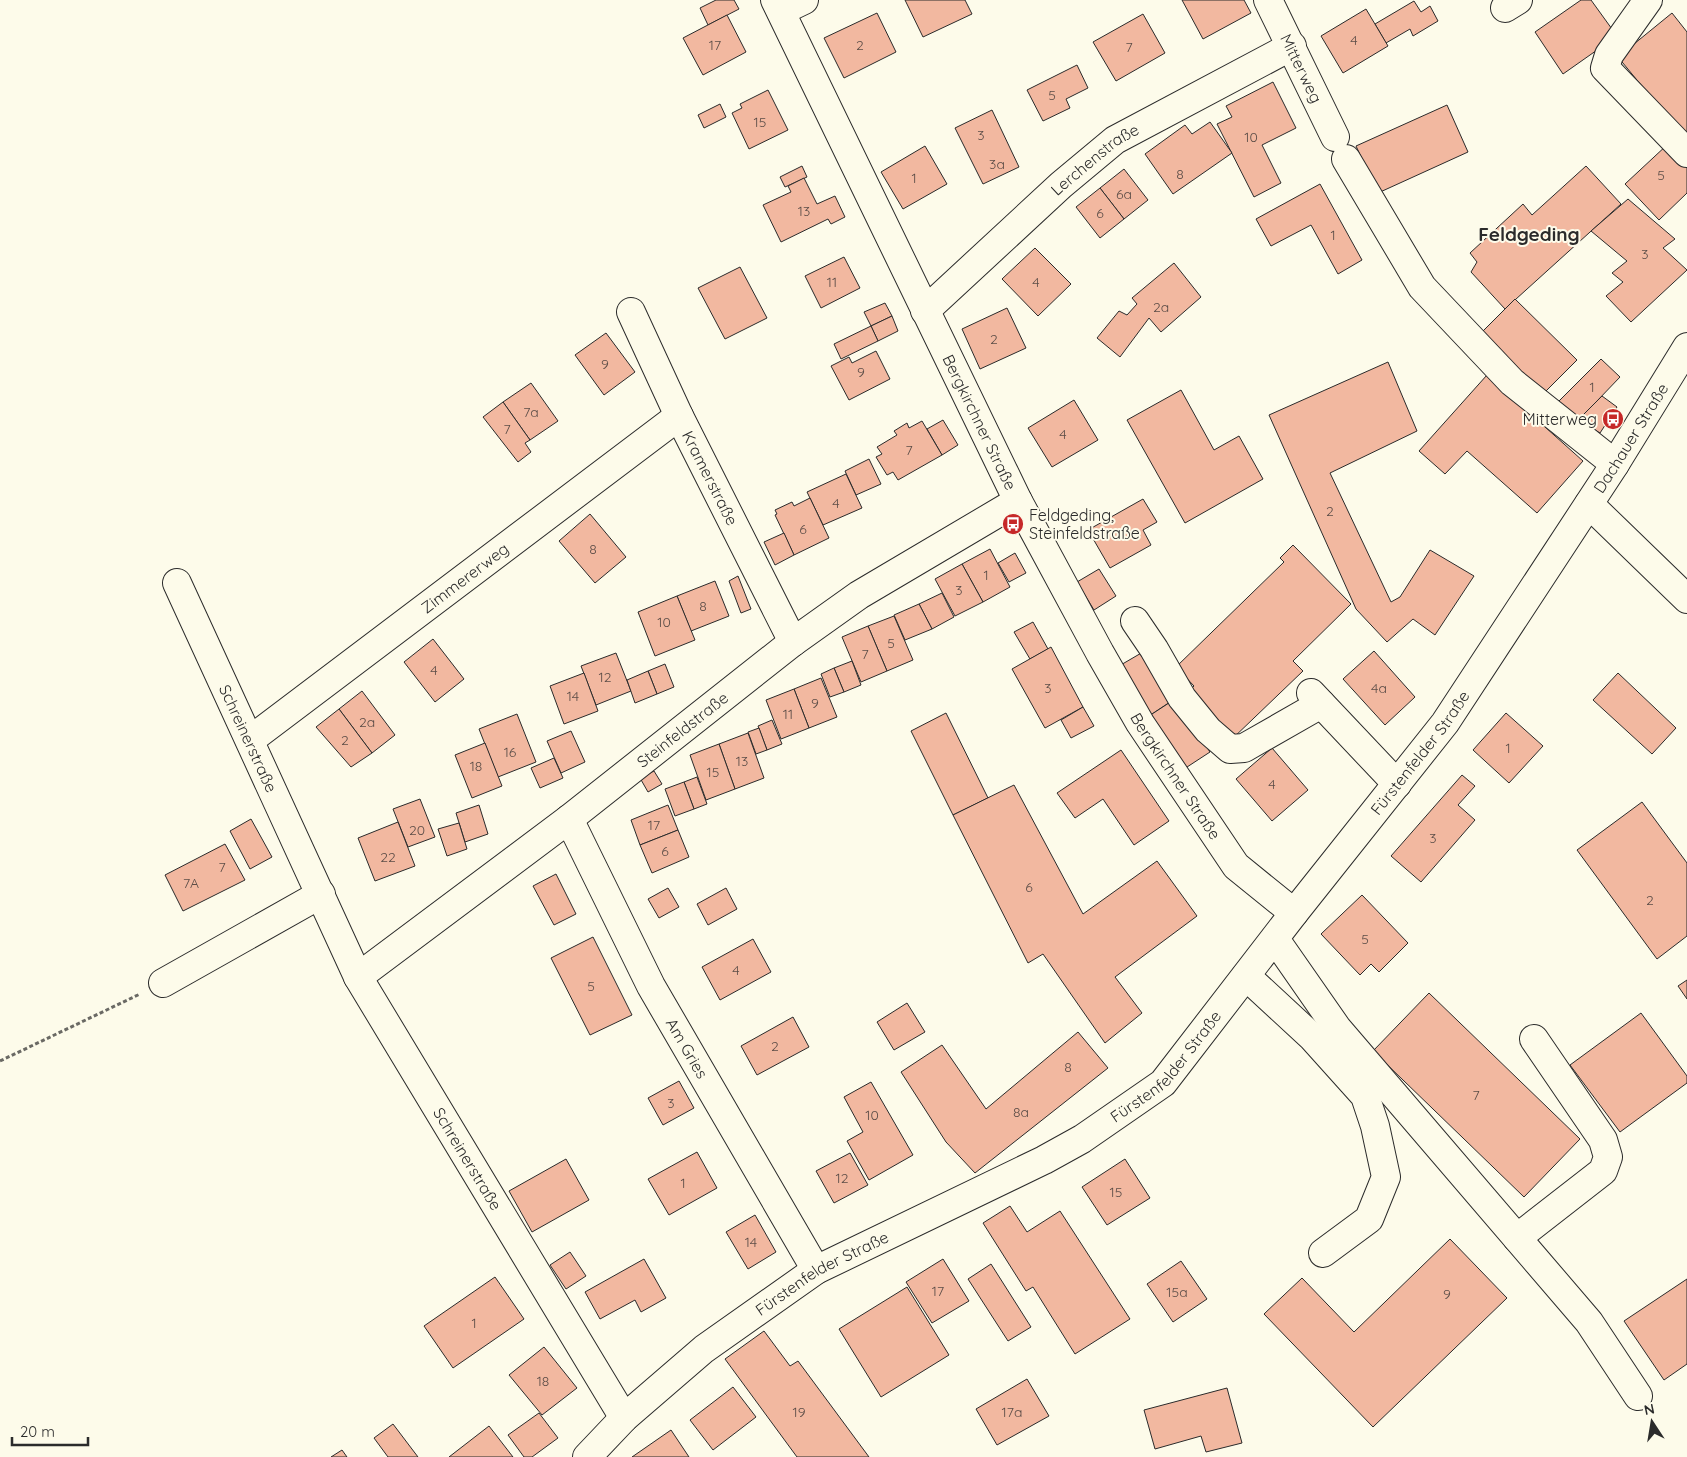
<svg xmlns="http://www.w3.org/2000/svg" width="1687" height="1457" viewBox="0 0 1687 1457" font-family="Quicksand,sans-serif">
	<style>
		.building { fill: #f2b8a0; stroke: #2b2b2b }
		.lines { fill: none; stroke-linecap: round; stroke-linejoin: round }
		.minor-casing { stroke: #2b2b2b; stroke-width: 30 }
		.path { stroke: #6a6964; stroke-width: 3; stroke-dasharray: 4 2.5; stroke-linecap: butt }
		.minor { stroke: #fdfbea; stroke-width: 28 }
		.labels { text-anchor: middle; stroke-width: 4; stroke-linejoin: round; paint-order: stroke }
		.number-label { font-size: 14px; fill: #5d4e48 }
		.street-label { font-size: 16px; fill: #2b2b2b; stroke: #fdfbea }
		.poi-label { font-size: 16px; fill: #2b2b2b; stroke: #fdfbea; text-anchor: end }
		.quarter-label { font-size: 19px; font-weight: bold; fill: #2b2b2b; stroke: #fdfbea }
	</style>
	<rect width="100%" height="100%" fill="#fdfbea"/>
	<!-- building -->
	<g class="building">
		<polygon points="716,0 734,0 739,9 708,25 700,8"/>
		<polygon points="905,0 965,0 972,14 923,37"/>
		<polygon points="1182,0 1244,0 1251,13 1203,39"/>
		<polygon points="1581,0 1591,0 1617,36 1563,74 1535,32"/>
		<polygon points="1414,1 1421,12 1430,6 1438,21 1413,36 1410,29 1386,43 1375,24"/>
		<polygon points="1366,9 1388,46 1343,73 1321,36"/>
		<polygon points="877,13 896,52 844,78 824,38"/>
		<polygon points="1672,13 1687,32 1687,141 1618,57"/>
		<polygon points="1143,14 1165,53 1116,81 1093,42"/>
		<polygon points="727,15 746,52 703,75 683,38"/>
		<polygon points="1077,65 1088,88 1066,99 1070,108 1043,121 1027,90"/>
		<polygon points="1273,82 1296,128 1262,145 1281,183 1254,197 1217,124 1232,117 1226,106"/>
		<polygon points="768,90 788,130 749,149 732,113 742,108 740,104"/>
		<polygon points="720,104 726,117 704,128 698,115"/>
		<polygon points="1447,105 1468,152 1378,193 1356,146"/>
		<polygon points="992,110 1019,167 983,184 955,128"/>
		<polygon points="1210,122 1232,153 1173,194 1145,154 1185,125 1192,134"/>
		<polygon points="1668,144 1687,165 1687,193 1659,220 1625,184"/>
		<polygon points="925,146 947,184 903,209 881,172"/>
		<polygon points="802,166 807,177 785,187 780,177"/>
		<polygon points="1586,166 1621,204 1505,309 1471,272 1477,262 1470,253 1523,204 1532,215"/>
		<polygon points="1124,169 1148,200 1124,219 1100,188"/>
		<polygon points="804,178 817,204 835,196 845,217 831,224 828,219 781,242 763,205 791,192 788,186"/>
		<polygon points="1320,184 1362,260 1338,274 1311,225 1271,246 1256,219"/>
		<polygon points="1100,188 1124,219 1100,238 1076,207"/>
		<polygon points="1628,199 1675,239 1663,248 1687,270 1631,322 1606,296 1623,282 1612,273 1627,261 1591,231"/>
		<polygon points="1035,248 1071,284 1038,316 1002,279"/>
		<polygon points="844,257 860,288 821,308 805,276"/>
		<polygon points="1174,263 1201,297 1161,332 1149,318 1120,357 1097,338 1119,311 1127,315 1137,304 1132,298"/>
		<polygon points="740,267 767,318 725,339 698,288"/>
		<polygon points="1515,299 1577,360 1540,397 1478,336"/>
		<polygon points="885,303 892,316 871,326 864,312"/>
		<polygon points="1007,308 1026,348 980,369 962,329"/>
		<polygon points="892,316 898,331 878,341 871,326"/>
		<polygon points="871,326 878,341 841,359 834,344"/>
		<polygon points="606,333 635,372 604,395 575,355"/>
		<polygon points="876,351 890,379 849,400 831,366 849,357 852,363"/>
		<polygon points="1601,359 1620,377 1574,425 1554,406"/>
		<polygon points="1388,362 1417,431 1330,473 1391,602 1400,597 1430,550 1474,576 1435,635 1413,619 1387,642 1356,609 1269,415"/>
		<polygon points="1487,375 1583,461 1537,513 1467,451 1445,474 1419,451"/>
		<polygon points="531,383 558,421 530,440 503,402"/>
		<polygon points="1181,390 1214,450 1239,436 1263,479 1185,523 1127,420"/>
		<polygon points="1602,396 1617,407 1600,433 1578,420"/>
		<polygon points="1074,400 1098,440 1052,467 1028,428"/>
		<polygon points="503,402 530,440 525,443 531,452 518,462 483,417"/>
		<polygon points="943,420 958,445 942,455 927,429"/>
		<polygon points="922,421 942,455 898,480 893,472 887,475 876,457 882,454 877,447 897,435 894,431 907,423 909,428"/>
		<polygon points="869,459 881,484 856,495 845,471"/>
		<polygon points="846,474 862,508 823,525 807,492"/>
		<polygon points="810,498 829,538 794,555 775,515 777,514 775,510 792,502 794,506"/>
		<polygon points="1143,499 1157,522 1143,530 1151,545 1110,568 1088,530"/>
		<polygon points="590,514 626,557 595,583 559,541"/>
		<polygon points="784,533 794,555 775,565 764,542"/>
		<polygon points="1293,545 1351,604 1293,661 1303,671 1230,741 1185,694 1194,686 1176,667 1284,562 1280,558"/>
		<polygon points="990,549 1010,587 983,602 962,564"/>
		<polygon points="1015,553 1026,573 1009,582 998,563"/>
		<polygon points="962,564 983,602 955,616 935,579"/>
		<polygon points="1099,569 1116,596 1094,610 1077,582"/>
		<polygon points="738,576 751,609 741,613 729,581"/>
		<polygon points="715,581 729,616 691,631 677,596"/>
		<polygon points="942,593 954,617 932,629 919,604"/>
		<polygon points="677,596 695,640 655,656 638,612"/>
		<polygon points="919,604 932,629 905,640 894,615"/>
		<polygon points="894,616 913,660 887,671 868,626"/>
		<polygon points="1033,622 1048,649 1030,659 1014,632"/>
		<polygon points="868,626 887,671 861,682 842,637"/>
		<polygon points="433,639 464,679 435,702 404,662"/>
		<polygon points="1051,647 1083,707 1045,728 1012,669"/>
		<polygon points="1374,651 1415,697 1385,725 1343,679"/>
		<polygon points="1143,652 1173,700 1149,716 1119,666"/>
		<polygon points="616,653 631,691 596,705 581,666"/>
		<polygon points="852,661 861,685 844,692 834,668"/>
		<polygon points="665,664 674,687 657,694 648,671"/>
		<polygon points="834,668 844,692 830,697 821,674"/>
		<polygon points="648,671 657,694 635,703 627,680"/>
		<polygon points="584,673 598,711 564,724 550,686"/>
		<polygon points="1618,673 1676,728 1652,754 1593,700"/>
		<polygon points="821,678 837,717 809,728 794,689"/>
		<polygon points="794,689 809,728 781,739 766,700"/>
		<polygon points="362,691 395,735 372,753 339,709"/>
		<polygon points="1175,699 1210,752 1184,769 1149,716"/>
		<polygon points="1083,707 1094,726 1071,738 1061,720"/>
		<polygon points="339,709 372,753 351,767 316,727"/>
		<polygon points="946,713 988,798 953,815 911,731"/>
		<polygon points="1506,713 1543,746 1509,783 1473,750"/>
		<polygon points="517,714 536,762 498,777 479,729"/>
		<polygon points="772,720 782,744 767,750 758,726"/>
		<polygon points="759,728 767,750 756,754 748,732"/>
		<polygon points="571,731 585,762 561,773 547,741"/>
		<polygon points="748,733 764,778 735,789 719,744"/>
		<polygon points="485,743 502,786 472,798 455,755"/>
		<polygon points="719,744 735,789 706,800 690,755"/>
		<polygon points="1272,748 1308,790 1272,821 1236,779"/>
		<polygon points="1121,750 1169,821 1134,845 1103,799 1075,818 1057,793"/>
		<polygon points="554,758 563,778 540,788 531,768"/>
		<polygon points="654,771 662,784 648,792 640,778"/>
		<polygon points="1462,775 1475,786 1458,805 1475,820 1421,882 1391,856"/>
		<polygon points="697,777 707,804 694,809 684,782"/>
		<polygon points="684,782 694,809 675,816 665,789"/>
		<polygon points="1014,785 1083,914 1157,861 1197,916 1115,977 1142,1013 1105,1043 1043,954 1028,963 953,815"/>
		<polygon points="420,799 435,837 408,847 393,809"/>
		<polygon points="1642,802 1687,863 1687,936 1657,959 1577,850"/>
		<polygon points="479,805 488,834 465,842 456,813"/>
		<polygon points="668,805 678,830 640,845 631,820"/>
		<polygon points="251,819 272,857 250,869 230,831"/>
		<polygon points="398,822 415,866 375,881 358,838"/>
		<polygon points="459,823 467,849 447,856 438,829"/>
		<polygon points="678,830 689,857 652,873 640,845"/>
		<polygon points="225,844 245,880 183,911 165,875"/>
		<polygon points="556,874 576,914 554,925 533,886"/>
		<polygon points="668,888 679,907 659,918 648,899"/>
		<polygon points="726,888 737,909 708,925 697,904"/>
		<polygon points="1362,895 1408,943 1379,972 1371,964 1360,975 1321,934"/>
		<polygon points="593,937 632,1015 590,1035 551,958"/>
		<polygon points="753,939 771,972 720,1000 702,967"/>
		<polygon points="1687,980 1687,999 1678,986"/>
		<polygon points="1429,993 1580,1139 1524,1197 1373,1051"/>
		<polygon points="907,1003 925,1032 894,1050 877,1022"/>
		<polygon points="1641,1013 1687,1076 1687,1083 1620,1132 1570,1065"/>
		<polygon points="793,1017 809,1047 757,1075 741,1046"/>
		<polygon points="1078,1032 1108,1068 975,1173 946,1142 901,1072 942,1045 986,1109"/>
		<polygon points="679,1081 694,1108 663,1125 648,1098"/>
		<polygon points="871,1082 913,1155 869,1180 847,1141 863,1132 844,1097"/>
		<polygon points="697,1152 717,1188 669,1215 648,1179"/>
		<polygon points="850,1153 868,1185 834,1203 816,1171"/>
		<polygon points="566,1159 589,1200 532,1232 509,1191"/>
		<polygon points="1125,1159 1150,1198 1107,1225 1082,1187"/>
		<polygon points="1010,1206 1027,1232 1060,1211 1130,1319 1075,1354 1033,1287 1026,1291 983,1223"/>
		<polygon points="755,1215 776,1252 748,1269 726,1232"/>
		<polygon points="1450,1239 1507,1298 1373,1427 1264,1314 1302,1278 1354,1332"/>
		<polygon points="570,1252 586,1276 566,1289 550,1265"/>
		<polygon points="644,1259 666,1298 641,1312 635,1300 600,1319 585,1292"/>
		<polygon points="943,1259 969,1301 932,1323 906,1282"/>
		<polygon points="1181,1261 1207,1299 1173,1322 1147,1284"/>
		<polygon points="991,1264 1031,1327 1008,1341 968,1279"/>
		<polygon points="495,1277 524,1319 453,1368 424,1326"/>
		<polygon points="1687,1279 1687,1364 1664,1380 1624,1321"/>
		<polygon points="907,1287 949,1355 881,1397 839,1329"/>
		<polygon points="764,1331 790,1366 798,1361 869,1457 797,1457 725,1359"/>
		<polygon points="544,1347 577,1388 542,1415 509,1375"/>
		<polygon points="1027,1379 1049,1416 997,1445 976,1409"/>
		<polygon points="733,1387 756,1417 713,1450 690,1420"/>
		<polygon points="1227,1388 1242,1443 1206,1452 1201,1436 1155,1449 1144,1410"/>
		<polygon points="539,1413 558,1438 532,1457 524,1457 508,1435"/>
		<polygon points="393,1424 418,1457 388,1457 374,1438"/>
		<polygon points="489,1426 513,1457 449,1457"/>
		<polygon points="671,1430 689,1457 632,1457"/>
		<polygon points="342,1450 347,1457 331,1457"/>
	</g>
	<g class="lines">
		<!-- minor casing -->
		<g class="minor-casing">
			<g id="minor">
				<path id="s1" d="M 775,0 L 1018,501 L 1100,653 L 1140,723 L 1236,866 L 1294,913"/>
				<path id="s2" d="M 1268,0 L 1335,137"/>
				<polyline points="1648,0 1609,55 1605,68 1687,153"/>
				<polyline points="1505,8 1518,0"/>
				<polyline points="781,11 804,0"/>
				<polyline points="1346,159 1422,287 1512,382 1615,464"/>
				<path id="s3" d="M 925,311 L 1061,185 L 1115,140 L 1292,46"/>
				<path id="s4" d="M 631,312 L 679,416 L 793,642"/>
				<polyline points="1589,504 1687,599"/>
				<path id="s5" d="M 177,583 L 358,977 L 624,1418"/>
				<polyline points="1135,621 1154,649 1182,698 1208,730 1230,749 1244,748 1321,704"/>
				<polyline points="1311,693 1397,784"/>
				<path id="s6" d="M 250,740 L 679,416"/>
				<path id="s7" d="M 569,819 L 651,986 L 816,1270"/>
				<polyline points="1275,939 1337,1028 1589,1322 1638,1396"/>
				<polyline points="1246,976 1312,1037 1365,1096 1375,1126 1386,1177 1369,1219 1323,1253"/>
				<path id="s8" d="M 358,977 L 569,819 L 793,642 L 859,595 L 1018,501"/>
				<polyline points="163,983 321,894"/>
				<polyline points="1517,1238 1603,1171 1608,1157 1603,1140 1534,1039"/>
				<path id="s9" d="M 587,1457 L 624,1418 L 704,1349 L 816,1270 L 1044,1160 L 1082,1139 L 1163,1083 L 1294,913 L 1445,723 L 1615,464 L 1687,347"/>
			</g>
		</g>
		<!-- path -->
		<polyline class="path" points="0,1061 140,994"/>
		<!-- minor -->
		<use href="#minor" class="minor"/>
	</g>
	<!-- icons -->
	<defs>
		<g id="bus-disc" transform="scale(1.125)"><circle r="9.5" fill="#c62828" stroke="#fdfbea"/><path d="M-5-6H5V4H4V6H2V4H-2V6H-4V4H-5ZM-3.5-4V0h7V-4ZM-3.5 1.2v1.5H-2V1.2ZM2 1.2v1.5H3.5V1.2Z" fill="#fff"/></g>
	</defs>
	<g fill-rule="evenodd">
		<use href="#bus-disc" x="1613" y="419"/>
		<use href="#bus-disc" x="1013" y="524"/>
	</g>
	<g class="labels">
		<!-- number labels -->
		<g class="number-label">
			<text x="1354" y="45">4</text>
			<text x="715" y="50">17</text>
			<text x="860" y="50">2</text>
			<text x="1129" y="52">7</text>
			<text x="1052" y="100">5</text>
			<text x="760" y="127">15</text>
			<text x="981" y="140">3</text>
			<text x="1251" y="142">10</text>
			<text x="997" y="169">3a</text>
			<text x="1180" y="179">8</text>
			<text x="1661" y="180">5</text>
			<text x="914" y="183">1</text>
			<text x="1124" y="199">6a</text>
			<text x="804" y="216">13</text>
			<text x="1100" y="218">6</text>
			<text x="1333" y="240">1</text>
			<text x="1645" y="259">3</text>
			<text x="832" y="287">11</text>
			<text x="1036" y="287">4</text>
			<text x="1161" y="312">2a</text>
			<text x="994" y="344">2</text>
			<text x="605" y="369">9</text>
			<text x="861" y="377">9</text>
			<text x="1592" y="392">1</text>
			<text x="531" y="417">7a</text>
			<text x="507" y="434">7</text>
			<text x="1063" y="439">4</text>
			<text x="909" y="455">7</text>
			<text x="836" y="508">4</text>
			<text x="1330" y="516">2</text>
			<text x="803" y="534">6</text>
			<text x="593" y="554">8</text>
			<text x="986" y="580">1</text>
			<text x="959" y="595">3</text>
			<text x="703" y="611">8</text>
			<text x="664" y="627">10</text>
			<text x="891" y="648">5</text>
			<text x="865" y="659">7</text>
			<text x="434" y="675">4</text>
			<text x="605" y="682">12</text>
			<text x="1048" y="693">3</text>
			<text x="1379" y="693">4a</text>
			<text x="573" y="701">14</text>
			<text x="815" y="708">9</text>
			<text x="788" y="719">11</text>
			<text x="367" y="727">2a</text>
			<text x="345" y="745">2</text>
			<text x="1508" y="753">1</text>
			<text x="510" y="757">16</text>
			<text x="742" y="766">13</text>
			<text x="476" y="771">18</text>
			<text x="713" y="777">15</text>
			<text x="1272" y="789">4</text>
			<text x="654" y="830">17</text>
			<text x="417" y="835">20</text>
			<text x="1433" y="843">3</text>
			<text x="665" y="856">6</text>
			<text x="388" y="862">22</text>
			<text x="222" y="872">7</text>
			<text x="191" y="888">7A</text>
			<text x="1029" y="892">6</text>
			<text x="1650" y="905">2</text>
			<text x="1365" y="944">5</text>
			<text x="736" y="975">4</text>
			<text x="591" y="991">5</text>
			<text x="775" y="1051">2</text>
			<text x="1068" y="1072">8</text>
			<text x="1476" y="1100">7</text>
			<text x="671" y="1108">3</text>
			<text x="1021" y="1117">8a</text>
			<text x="872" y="1120">10</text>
			<text x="842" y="1183">12</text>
			<text x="683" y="1188">1</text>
			<text x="1116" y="1197">15</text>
			<text x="751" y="1247">14</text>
			<text x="938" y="1296">17</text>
			<text x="1177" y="1297">15a</text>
			<text x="1447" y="1299">9</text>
			<text x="474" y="1328">1</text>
			<text x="543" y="1386">18</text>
			<text x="799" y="1417">19</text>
			<text x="1012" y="1417">17a</text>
		</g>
		<!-- street labels -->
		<g class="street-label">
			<text dy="6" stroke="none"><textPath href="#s2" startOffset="76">Mitterweg</textPath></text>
			<text dy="6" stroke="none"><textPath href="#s3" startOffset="228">Lerchenstraße</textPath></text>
			<text dy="6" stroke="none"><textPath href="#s1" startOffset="469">Bergkirchner Straße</textPath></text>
			<text dy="6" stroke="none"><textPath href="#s9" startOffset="1489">Dachauer Straße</textPath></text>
			<text dy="6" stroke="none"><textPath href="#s4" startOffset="184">Kramerstraße</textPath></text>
			<text dy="6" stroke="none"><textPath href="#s6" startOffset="269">Zimmererweg</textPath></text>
			<text dy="6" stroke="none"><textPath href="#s8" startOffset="408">Steinfeldstraße</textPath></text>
			<text dy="6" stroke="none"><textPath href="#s5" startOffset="171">Schreinerstraße</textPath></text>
			<text dy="6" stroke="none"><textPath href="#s9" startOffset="1110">Fürstenfelder Straße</textPath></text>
			<text dy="6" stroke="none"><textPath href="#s1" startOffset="874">Bergkirchner Straße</textPath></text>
			<text dy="6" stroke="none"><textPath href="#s7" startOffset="258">Am Gries</textPath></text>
			<text dy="6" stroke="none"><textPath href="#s9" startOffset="705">Fürstenfelder Straße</textPath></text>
			<text dy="6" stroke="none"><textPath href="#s5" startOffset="646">Schreinerstraße</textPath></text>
			<text dy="6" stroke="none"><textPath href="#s9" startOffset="300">Fürstenfelder Straße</textPath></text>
		</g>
		<!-- poi labels -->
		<g class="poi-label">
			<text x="1597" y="425">Mitterweg</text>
			<text x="1029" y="521" text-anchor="start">Feldgeding,<tspan x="1029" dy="18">Steinfeldstraße</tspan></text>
		</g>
		<!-- quarter labels -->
		<g class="quarter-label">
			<text x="1529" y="241">Feldgeding</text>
		</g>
	</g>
	<!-- north arrow -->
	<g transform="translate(1652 1422) rotate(348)" stroke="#fdfbea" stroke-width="4" paint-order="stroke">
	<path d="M0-4L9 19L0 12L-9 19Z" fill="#2b2b2b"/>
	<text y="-8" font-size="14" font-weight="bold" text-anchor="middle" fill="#2b2b2b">N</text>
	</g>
	<!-- scale -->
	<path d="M12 1437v8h76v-8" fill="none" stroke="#2b2b2b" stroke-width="2.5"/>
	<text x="20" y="1437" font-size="15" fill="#2b2b2b" stroke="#fdfbea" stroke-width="4" paint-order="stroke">20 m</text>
</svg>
